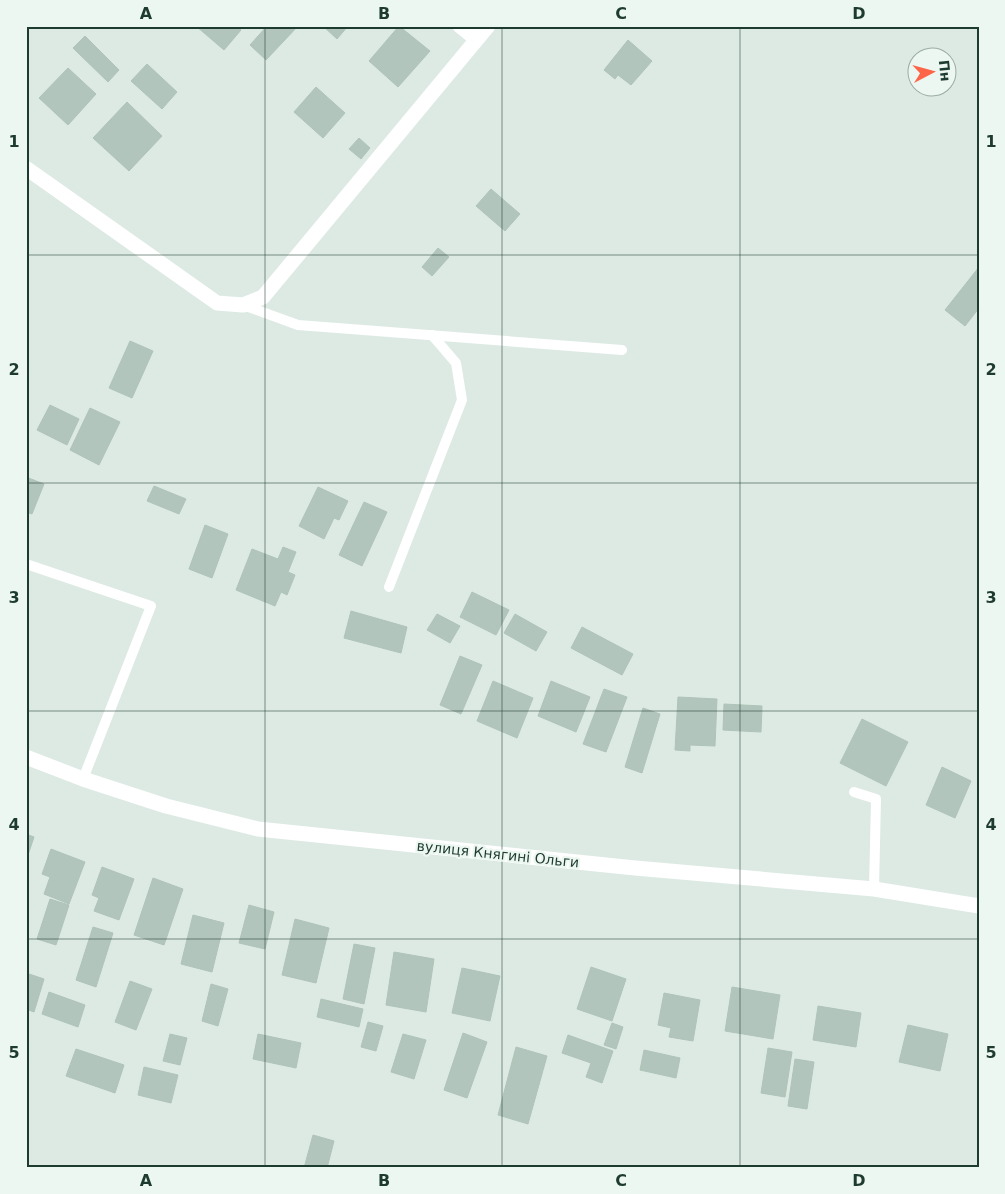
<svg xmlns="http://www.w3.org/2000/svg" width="1005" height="1194" viewBox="0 0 1005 1194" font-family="'DejaVu Sans',sans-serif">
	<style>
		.building { fill: #b2c5bc; stroke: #afc4b9 }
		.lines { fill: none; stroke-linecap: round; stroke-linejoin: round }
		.service { stroke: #fff; stroke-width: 10 }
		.minor { stroke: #fff; stroke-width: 15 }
		.tertiary { stroke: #fff; stroke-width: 15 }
		.grid { fill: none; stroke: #1e3b30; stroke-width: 1; stroke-opacity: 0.55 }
		.labels { text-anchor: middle; stroke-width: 4.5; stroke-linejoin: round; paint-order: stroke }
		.street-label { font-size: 14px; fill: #1e3b30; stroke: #edf7f1 }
		.neatline { fill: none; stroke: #1e3b30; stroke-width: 2 }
		.grid-label { font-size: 16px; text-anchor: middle; font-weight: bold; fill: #1e3b30 }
	</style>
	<rect width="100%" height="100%" fill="#ddeae3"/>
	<!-- building -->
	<g class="building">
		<polygon points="196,26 236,26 241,30 224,50"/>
		<polygon points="267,26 298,26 266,60 250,45"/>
		<polygon points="323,26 348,26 337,39"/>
		<polygon points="399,26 430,51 398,87 369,61"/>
		<polygon points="85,36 119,70 108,82 73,48"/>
		<polygon points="628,40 652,61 631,85 618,75 615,79 604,70"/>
		<polygon points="147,64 177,92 162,109 131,81"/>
		<polygon points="68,68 96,94 68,125 39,98"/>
		<polygon points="316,87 345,113 323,138 294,112"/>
		<polygon points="127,102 162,136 129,171 93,138"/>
		<polygon points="359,138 370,148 361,159 349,149"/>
		<polygon points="491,189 520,214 505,231 476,206"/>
		<polygon points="438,248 449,257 432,276 422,267"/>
		<polygon points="979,267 979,308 965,326 945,310"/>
		<polygon points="130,341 153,351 132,398 109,388"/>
		<polygon points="50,405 79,419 67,445 37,430"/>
		<polygon points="90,408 120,422 99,465 70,450"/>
		<polygon points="26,477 44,484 32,514 26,512"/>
		<polygon points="154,486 186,499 179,514 147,501"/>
		<polygon points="318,487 348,501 339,520 334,518 324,539 299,526"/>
		<polygon points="364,502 387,512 362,566 339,555"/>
		<polygon points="205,525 228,534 212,578 189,569"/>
		<polygon points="283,547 296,552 288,572 295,575 287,595 281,592 275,606 236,590 252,549 278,559"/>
		<polygon points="472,592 509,610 496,635 460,617"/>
		<polygon points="351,611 407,627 401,653 344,638"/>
		<polygon points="437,614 460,626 450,643 427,630"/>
		<polygon points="515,614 547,632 536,651 504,633"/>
		<polygon points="582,627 633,654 622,675 571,648"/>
		<polygon points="460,656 482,665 461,714 440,705"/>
		<polygon points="493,681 533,698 517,738 477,721"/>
		<polygon points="551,681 590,697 576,732 538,716"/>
		<polygon points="604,689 627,697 606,752 583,744"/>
		<polygon points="678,697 717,699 715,746 690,745 690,751 675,750"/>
		<polygon points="724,704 762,706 761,732 723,730"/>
		<polygon points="643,708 660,714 642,773 625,767"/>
		<polygon points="862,719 908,742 886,786 840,763"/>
		<polygon points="942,767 971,781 955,818 926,805"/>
		<polygon points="26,834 34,837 26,861"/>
		<polygon points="51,849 85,862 69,904 44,894 50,877 42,874"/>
		<polygon points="102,867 134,879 119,920 94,911 99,898 92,895"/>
		<polygon points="153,878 183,889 164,945 134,935"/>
		<polygon points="50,899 69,905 56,945 37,939"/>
		<polygon points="249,905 274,912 265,949 239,943"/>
		<polygon points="193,915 224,923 212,972 181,964"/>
		<polygon points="295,919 329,928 316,983 282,975"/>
		<polygon points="93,927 113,933 96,987 76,980"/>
		<polygon points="354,944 375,948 364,1004 343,999"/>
		<polygon points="394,952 434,959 426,1012 386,1005"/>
		<polygon points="591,967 626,979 612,1021 577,1009"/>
		<polygon points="462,968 500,976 490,1021 452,1013"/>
		<polygon points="26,973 44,979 34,1012 26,1009"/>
		<polygon points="130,981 152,989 136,1030 115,1022"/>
		<polygon points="211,984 228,989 218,1026 202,1021"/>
		<polygon points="732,987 780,995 773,1039 725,1031"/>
		<polygon points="49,992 85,1005 78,1027 42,1014"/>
		<polygon points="664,993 700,1000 693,1041 669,1037 671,1028 658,1025"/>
		<polygon points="321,999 363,1009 359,1027 317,1017"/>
		<polygon points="818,1006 861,1013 856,1047 813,1040"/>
		<polygon points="368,1022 383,1026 376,1051 361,1047"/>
		<polygon points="612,1023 623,1027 616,1049 604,1045"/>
		<polygon points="908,1025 948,1034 940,1071 899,1062"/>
		<polygon points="463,1033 487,1042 467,1098 444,1090"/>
		<polygon points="170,1034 187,1038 180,1065 163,1061"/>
		<polygon points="258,1034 301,1043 296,1068 253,1059"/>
		<polygon points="403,1034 426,1040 414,1079 391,1072"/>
		<polygon points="568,1035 613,1051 602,1083 586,1077 591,1063 562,1053"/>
		<polygon points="516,1047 547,1056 528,1124 498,1115"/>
		<polygon points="768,1048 792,1052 785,1097 761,1093"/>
		<polygon points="76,1049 124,1065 115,1093 66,1076"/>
		<polygon points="644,1050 680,1058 676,1078 640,1070"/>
		<polygon points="795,1059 814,1062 807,1109 788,1106"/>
		<polygon points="144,1067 178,1075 171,1103 138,1095"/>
		<polygon points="313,1135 334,1141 327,1168 304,1168"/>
	</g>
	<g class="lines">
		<!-- service -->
		<g class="service">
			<polyline points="243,305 298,325 622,350"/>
			<polyline points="26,564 151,606 83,779"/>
			<polyline points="389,587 462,400 456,363 432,335"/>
			<polyline points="854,792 876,799 874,889"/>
		</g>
		<!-- minor -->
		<g class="minor">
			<polyline points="460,26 476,39"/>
			<polyline points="26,168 217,303 243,305 263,297 488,26"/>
		</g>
		<!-- tertiary -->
		<polyline class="tertiary" points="26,757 83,779 166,806 258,829 635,868 874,889 979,906"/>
	</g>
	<!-- grid -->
	<path class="grid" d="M 265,26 L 265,1168M 502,26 L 502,1168M 740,26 L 740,1168M 26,255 L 979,255M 26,483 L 979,483M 26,711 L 979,711M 26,939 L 979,939"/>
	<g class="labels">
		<!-- street labels -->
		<g class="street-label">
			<text transform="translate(498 854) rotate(6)" y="5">вулиця Княгині Ольги</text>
		</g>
	</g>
	<!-- border -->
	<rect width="1005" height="1194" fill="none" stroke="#edf7f1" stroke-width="55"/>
	<!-- north arrow -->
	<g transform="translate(932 72) rotate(84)"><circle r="24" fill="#edf7f1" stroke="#9aaca4"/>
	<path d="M0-4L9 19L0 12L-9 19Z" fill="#fd6548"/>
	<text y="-8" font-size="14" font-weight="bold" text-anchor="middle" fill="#1e3b30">Пн</text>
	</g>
	<rect x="28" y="28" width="950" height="1138" class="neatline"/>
	<g class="grid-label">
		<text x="146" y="19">A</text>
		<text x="384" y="19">B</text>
		<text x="621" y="19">C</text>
		<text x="859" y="19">D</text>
		<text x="14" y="147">1</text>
		<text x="991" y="147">1</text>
		<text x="14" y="375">2</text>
		<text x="991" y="375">2</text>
		<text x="14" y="603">3</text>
		<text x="991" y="603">3</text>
		<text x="14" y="830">4</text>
		<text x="991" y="830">4</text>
		<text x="14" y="1058">5</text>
		<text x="991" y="1058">5</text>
		<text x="146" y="1186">A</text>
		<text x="384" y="1186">B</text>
		<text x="621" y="1186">C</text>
		<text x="859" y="1186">D</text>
	</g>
</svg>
